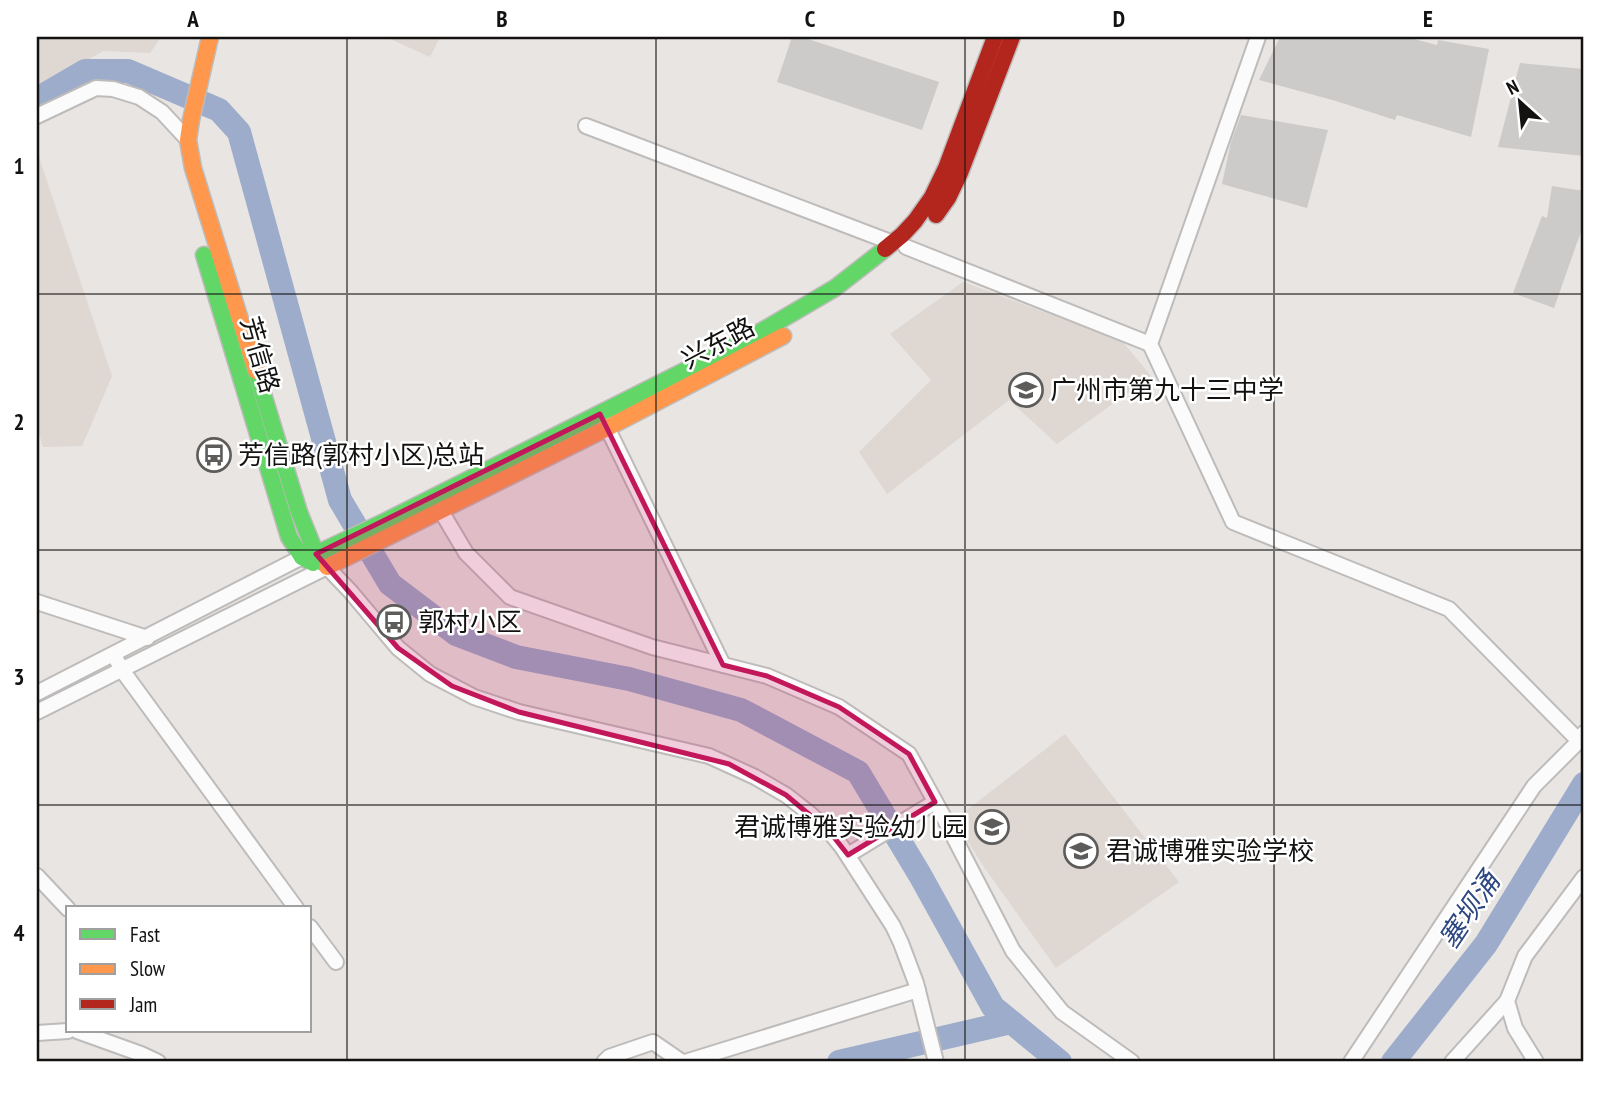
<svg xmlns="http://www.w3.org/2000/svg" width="1621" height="1099" viewBox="0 0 1621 1099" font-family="'PT Sans Narrow','Noto Sans SC',sans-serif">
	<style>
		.built { fill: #ded7d2 }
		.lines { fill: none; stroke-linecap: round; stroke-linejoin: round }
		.river { stroke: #9cacca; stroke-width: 24 }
		.building { fill: #cccbca }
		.street-casing { stroke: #bebcbb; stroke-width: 18 }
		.fast-casing { stroke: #bebcbb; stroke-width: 19 }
		.slow-casing { stroke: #bebcbb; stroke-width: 19 }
		.jam-casing { stroke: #bebcbb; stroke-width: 19 }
		.street { stroke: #fcfbfb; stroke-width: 14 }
		.fast { stroke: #63d668; stroke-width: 16 }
		.slow { stroke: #ff974d; stroke-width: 16 }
		.jam { stroke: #b3261e; stroke-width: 16 }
		.marked { fill: #c2185b; fill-opacity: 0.2; stroke: #c2185b; stroke-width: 5; stroke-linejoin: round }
		.grid { fill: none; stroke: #131211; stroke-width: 2; stroke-opacity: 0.55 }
		.labels { text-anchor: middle; stroke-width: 5; stroke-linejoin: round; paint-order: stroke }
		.street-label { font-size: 26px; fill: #131211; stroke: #fff }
		.poi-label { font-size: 26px; fill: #131211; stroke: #fff; text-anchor: start }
		.water-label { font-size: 28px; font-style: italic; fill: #2d4782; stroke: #fff }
		.neatline { fill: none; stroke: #131211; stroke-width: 2.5 }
		.grid-label { font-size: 23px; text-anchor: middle; font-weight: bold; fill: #131211 }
	</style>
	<rect width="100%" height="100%" fill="#e8e5e3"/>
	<!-- built -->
	<g class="built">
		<polygon points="37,37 161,37 150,53 103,51 37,90"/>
		<polygon points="386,37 440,37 430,57"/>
		<polygon points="37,151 112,376 82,446 43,447 37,427"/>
		<polygon points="963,282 1122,341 1151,376 1057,444 1009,400 887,494 859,452 931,380 890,334"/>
		<polygon points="1065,734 1179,882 1056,968 984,867 954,820"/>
	</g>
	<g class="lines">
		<!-- river -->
		<g class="river">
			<polyline points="37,99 85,71 128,71 219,110 239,132 340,500 390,584 456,634 516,657 629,679 741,710 858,772 920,875 993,1007 1060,1062"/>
			<polyline points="839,1062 1011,1022"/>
			<polyline points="1393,1062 1486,944 1584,784"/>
		</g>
	</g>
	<!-- building -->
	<g class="building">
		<polygon points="792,37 802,37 939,82 922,130 777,82"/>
		<polygon points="1280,37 1406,37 1437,45 1438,40 1489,49 1471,137 1397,115 1395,120 1336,101 1259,80"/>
		<polygon points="1520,63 1584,69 1584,156 1498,147"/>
		<polygon points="1241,115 1328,130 1307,208 1222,184 1231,142"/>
		<polygon points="1552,186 1584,191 1584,223 1554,308 1513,293 1542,216 1547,218"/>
	</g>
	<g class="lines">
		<!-- street casing -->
		<g class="street-casing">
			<g id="street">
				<polyline points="1258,37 1150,344 1233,522 1449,609 1579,741"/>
				<polyline points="37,116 96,88 113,89 139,97 162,112 188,140"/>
				<polyline points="586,126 893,243"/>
				<polyline points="906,247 1150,344"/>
				<polyline points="604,421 723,665"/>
				<polyline points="441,511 466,553 510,597 652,647 767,676 839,707 909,754 942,814 1013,951 1062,1012 1132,1062"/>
				<polyline points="37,602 147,638"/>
				<polyline points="114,655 122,670 296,908"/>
				<polyline points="37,693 302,557"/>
				<polyline points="37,712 327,567 350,591 398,648 430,674 474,697 519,712 709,756 755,777 786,795 809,813 829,831 842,847 893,926 901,943 916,983 936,1062"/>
				<polyline points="848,855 935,802"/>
				<polyline points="37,876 68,909"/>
				<polyline points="310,927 336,962"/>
				<polyline points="77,1031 141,1054 158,1062"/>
				<polyline points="37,1033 68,1031"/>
				<polyline points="604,1062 609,1057 653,1042 682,1062"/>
				<polyline points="685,1062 918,990"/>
				<polyline points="1351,1062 1534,786 1579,741 1584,733"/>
				<polyline points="1452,1062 1507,1001"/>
				<polyline points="1536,1062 1515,1028 1507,1001 1525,956 1584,877"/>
			</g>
		</g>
		<!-- fast casing -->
		<g class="fast-casing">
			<g id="fast">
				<polyline points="204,255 289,537 302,557 313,563"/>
				<polyline points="256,371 299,512 316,554 323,563"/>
				<polyline points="302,557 316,554 386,521 750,338 835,288 885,249"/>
			</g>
		</g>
		<!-- slow casing -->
		<g class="slow-casing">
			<g id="slow">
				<polyline points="210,37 191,120 188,140 193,168 256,371"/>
				<polyline points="327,567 607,428 783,336"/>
			</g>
		</g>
		<!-- jam casing -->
		<g class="jam-casing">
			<g id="jam">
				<polyline points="936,215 948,198 960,173 1012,37"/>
				<polyline points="885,249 902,235 915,221 932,197 946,168 995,37"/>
			</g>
		</g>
		<!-- street -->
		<use href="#street" class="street"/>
		<!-- fast -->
		<use href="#fast" class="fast"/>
		<!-- slow -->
		<use href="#slow" class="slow"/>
		<!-- jam -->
		<use href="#jam" class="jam"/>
	</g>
	<!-- marked area -->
	<path class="marked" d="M 600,414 L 723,665 L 767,676 L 839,707 L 909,754 L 935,802 L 848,855 L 829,831 L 786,795 L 729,764 L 519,712 L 452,686 L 398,648 L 316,554 Z"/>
	<!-- grid -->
	<path class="grid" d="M 347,37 L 347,1062M 656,37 L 656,1062M 965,37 L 965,1062M 1274,37 L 1274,1062M 37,294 L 1584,294M 37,550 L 1584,550M 37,805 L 1584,805"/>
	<!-- icons -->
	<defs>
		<g id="school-ring" transform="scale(1.75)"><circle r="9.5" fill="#fff" stroke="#5e5c5a" stroke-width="1.5"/><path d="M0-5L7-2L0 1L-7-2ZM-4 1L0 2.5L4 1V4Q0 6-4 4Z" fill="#5e5c5a"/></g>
		<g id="bus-ring" transform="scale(1.75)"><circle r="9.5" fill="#fff" stroke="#5e5c5a" stroke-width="1.5"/><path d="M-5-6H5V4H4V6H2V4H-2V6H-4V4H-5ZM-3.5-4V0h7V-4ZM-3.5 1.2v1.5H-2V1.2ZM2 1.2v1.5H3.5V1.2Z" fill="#5e5c5a"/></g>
	</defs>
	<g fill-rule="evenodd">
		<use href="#school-ring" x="1026" y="390"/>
		<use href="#bus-ring" x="214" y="455"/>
		<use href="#bus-ring" x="394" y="622"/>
		<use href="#school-ring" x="992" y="827"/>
		<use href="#school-ring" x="1081" y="851"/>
	</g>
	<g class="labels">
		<!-- street labels -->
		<g class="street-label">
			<text transform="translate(718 343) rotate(-28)" y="9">兴东路</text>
			<text transform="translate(260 355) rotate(74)" y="9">芳信路</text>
		</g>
		<!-- poi labels -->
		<g class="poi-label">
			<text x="1050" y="399">广州市第九十三中学</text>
			<text x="238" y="464">芳信路(郭村小区)总站</text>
			<text x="418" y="631">郭村小区</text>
			<text x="968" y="836" text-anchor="end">君诚博雅实验幼儿园</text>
			<text x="1106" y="860">君诚博雅实验学校</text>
		</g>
		<!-- water labels -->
		<g class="water-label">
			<text transform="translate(1469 910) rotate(-56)" y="10">塞坝涌</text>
		</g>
	</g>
	<!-- border -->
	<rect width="1621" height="1099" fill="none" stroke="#ffffff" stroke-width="77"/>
	<!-- legend -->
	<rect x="66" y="906" width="245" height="126" fill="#ffffff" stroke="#a1a0a0" stroke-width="2"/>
	<rect x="80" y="929" width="35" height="10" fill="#63d668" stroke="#a1a0a0" stroke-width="2"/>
	<text x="130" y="942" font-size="21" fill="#131211">Fast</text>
	<rect x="80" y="964" width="35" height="10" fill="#ff974d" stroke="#a1a0a0" stroke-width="2"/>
	<text x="130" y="976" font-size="21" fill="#131211">Slow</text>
	<rect x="80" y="999" width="35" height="10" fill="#b3261e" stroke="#a1a0a0" stroke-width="2"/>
	<text x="130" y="1012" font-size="21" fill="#131211">Jam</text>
	<!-- north arrow -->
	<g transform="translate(1520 102) rotate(333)" stroke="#ffffff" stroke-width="5" paint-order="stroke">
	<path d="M0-5L12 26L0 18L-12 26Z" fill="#131211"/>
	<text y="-10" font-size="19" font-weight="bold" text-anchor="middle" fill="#131211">N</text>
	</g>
	<rect x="38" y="38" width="1544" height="1022" class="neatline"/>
	<g class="grid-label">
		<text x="193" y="27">A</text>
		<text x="502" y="27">B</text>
		<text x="810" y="27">C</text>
		<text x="1119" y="27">D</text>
		<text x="1428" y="27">E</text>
		<text x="19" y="174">1</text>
		<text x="19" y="430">2</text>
		<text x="19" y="685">3</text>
		<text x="19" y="941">4</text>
	</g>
</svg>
